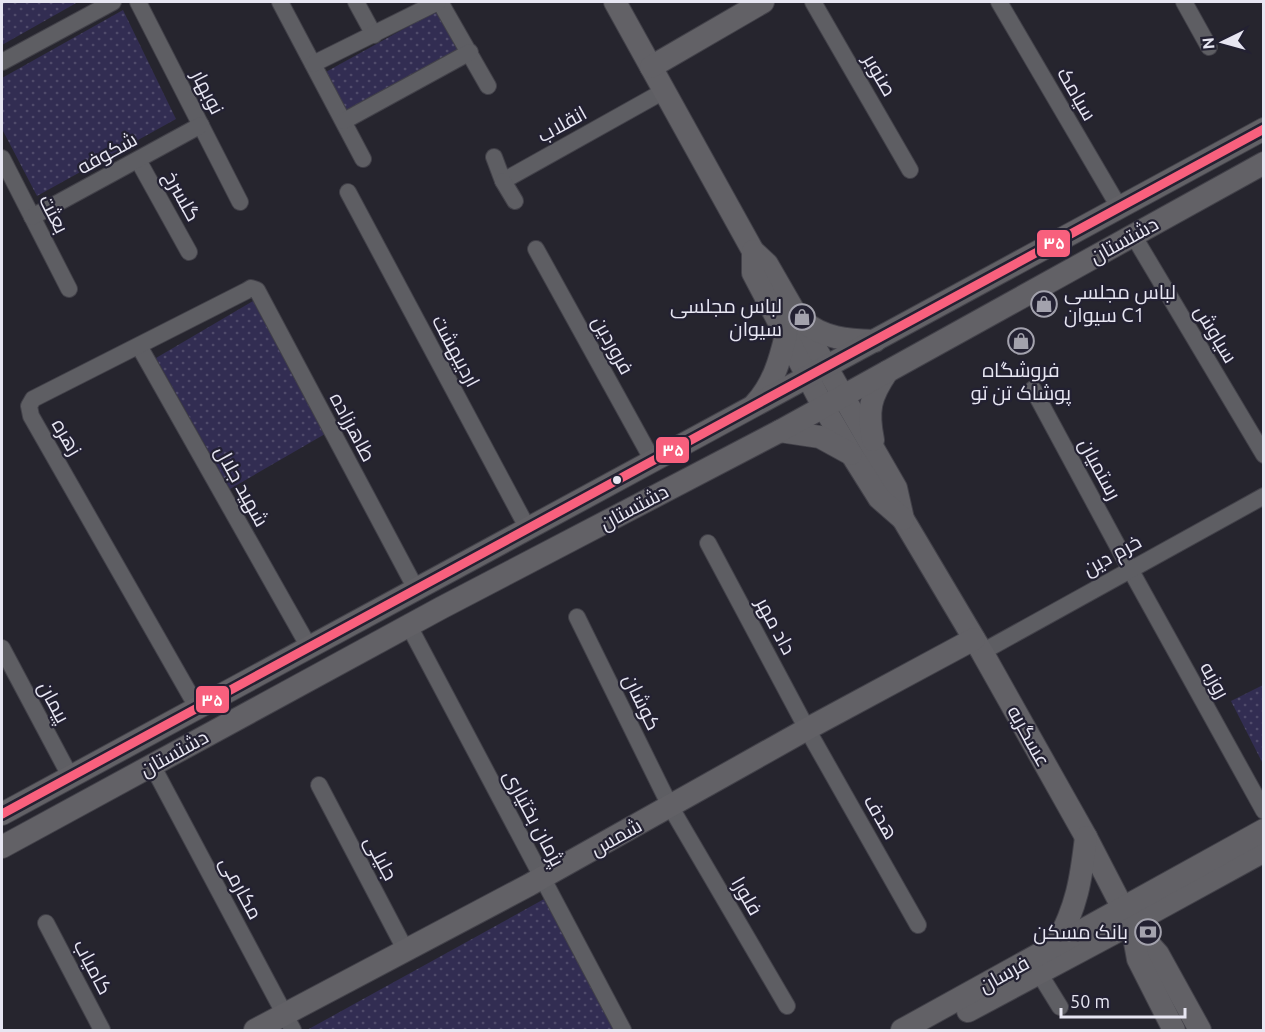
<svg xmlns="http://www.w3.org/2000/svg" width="1265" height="1032" viewBox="0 0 1265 1032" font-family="Ubuntu,Cairo,sans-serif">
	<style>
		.grass { fill: url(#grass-dots) }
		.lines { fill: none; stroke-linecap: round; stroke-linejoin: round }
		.street-casing { stroke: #424149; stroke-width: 18 }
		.secondary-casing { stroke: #424149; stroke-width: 24 }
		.street { stroke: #5e5e63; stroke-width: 16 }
		.secondary { stroke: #626166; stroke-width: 22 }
		.bus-1-casing { stroke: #232132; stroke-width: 14 }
		.bus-1 { stroke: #f8607d; stroke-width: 9 }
		.bus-dot { fill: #e7e6f2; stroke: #232132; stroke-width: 2 }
		.labels { text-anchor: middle; stroke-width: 4.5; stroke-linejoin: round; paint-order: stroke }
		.street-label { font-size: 20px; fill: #e7e6f2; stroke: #232132 }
		.poi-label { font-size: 20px; fill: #e7e6f2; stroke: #232132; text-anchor: end }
		.line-badge { stroke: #232132; stroke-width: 2 }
		.badge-label { font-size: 16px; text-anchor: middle; font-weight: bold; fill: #fff }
	</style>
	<defs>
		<pattern id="grass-dots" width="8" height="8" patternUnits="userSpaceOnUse" patternTransform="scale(1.5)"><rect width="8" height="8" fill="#322d52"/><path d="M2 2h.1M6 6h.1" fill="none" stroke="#504b6b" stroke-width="1.8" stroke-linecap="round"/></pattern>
	</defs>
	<rect width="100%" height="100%" fill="#26252e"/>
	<!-- grass -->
	<g class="grass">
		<polygon points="2,2 78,2 2,45"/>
		<polygon points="123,10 176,119 37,196 2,129 2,78"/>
		<polygon points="436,11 459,52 344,114 324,73"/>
		<polygon points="253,301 325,434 230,489 156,358"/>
		<polygon points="1263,685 1263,764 1231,701"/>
		<polygon points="546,898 616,1030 307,1030"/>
	</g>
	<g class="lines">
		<!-- street casing -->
		<g class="street-casing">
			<g id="street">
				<polyline points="138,2 240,202"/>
				<polyline points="280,2 363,159"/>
				<polyline points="356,2 374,35"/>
				<polyline points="440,2 488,86"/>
				<polyline points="813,2 910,170"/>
				<polyline points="999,2 1119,207"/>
				<polyline points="1184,2 1209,47"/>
				<polyline points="2,62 113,2"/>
				<polyline points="313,64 438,2"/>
				<polyline points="344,121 470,52"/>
				<polyline points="494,157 503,181 664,91"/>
				<polyline points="2,158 69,289"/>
				<polyline points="138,160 189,252"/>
				<polyline points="503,181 515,201"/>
				<polyline points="348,192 528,529"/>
				<polyline points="32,217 201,125"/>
				<polyline points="1133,235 1264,455"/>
				<polyline points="536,249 653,461"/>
				<polyline points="139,346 309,647"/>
				<polyline points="1033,389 1130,569 1264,811"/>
				<polyline points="708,543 807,729 918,925"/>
				<polyline points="577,617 670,806 787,1006"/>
				<polyline points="409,626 623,1030"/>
				<polyline points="2,648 70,776"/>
				<polyline points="982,652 1264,496"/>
				<polyline points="197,707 31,416 29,406 33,399 246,291 251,288 257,290 416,589"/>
				<polyline points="152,765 293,1030"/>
				<polyline points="319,785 406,951"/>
				<polyline points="46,923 102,1030"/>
				<polyline points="1039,973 1060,1007"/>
			</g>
		</g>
		<!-- secondary casing -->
		<g class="secondary-casing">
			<g id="secondary">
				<polyline points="615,2 753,251 767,264 896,488 903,519 982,652 1086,837 1131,924 1158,954 1200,1030"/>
				<polyline points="651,67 763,2"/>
				<polyline points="753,251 753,273 823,406 852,455 879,498 903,519"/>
				<path d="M 802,320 C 823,339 848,340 875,341"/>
				<path d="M 755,404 C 773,385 780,360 786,335"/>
				<polyline points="780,431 820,437 851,454"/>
				<path d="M 873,440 C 867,410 870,397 887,372"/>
				<polyline points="2,814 1264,129"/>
				<polyline points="2,847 441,608 780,431 1264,163"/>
				<polyline points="1132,926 1138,959 1174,1030"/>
				<path d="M 1056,945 C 1077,906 1081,880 1086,837"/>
				<polyline points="968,1011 1131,924 1264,851"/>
				<polyline points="255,1030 529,885 807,729 974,639"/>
				<polyline points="902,1030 1264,830"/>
			</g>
		</g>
		<!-- street -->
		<use href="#street" class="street"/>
		<!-- secondary -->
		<use href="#secondary" class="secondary"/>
		<!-- bus-1 casing -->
		<g class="bus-1-casing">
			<polyline id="bus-1" points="2,814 1264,129"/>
		</g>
		<!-- bus-1 -->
		<use href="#bus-1" class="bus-1"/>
	</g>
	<!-- icons -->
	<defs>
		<g id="shop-ring" transform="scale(1.35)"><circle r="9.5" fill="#232132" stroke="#a3a2ad" stroke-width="1.5"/><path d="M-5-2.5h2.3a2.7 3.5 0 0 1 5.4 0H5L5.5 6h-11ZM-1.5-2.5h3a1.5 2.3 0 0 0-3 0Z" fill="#a3a2ad"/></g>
		<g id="bank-ring" transform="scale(1.35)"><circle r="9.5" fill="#232132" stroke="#a3a2ad" stroke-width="1.5"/><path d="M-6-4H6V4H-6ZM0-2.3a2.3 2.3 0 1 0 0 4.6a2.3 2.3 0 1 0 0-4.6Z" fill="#a3a2ad"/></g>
	</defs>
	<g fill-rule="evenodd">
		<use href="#shop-ring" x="1044" y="304"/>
		<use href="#shop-ring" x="802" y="317"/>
		<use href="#shop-ring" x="1021" y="341"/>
		<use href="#bank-ring" x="1148" y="932"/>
	</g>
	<!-- markers -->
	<circle class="bus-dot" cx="617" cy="480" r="5"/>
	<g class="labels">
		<!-- street labels -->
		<g class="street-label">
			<text transform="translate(880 75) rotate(60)" y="7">صنوبر</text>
			<text transform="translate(208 92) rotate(63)" y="7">نوبهار</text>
			<text transform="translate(1077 94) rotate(60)" y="7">سیامک</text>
			<text transform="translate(562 124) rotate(-29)" y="7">انقلاب</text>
			<text transform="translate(107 153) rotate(-29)" y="7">شکوفه</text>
			<text transform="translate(182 196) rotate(61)" y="7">گلسرخ</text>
			<text transform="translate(54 214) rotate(63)" y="7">بعثت</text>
			<text transform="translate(1124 240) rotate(-29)" y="7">دشتستان</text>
			<text transform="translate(1216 334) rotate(59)" y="7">سیاوش</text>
			<text transform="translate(613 345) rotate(61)" y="7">فروردین</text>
			<text transform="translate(456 351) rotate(62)" y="7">اردیبهشت</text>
			<text transform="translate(353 427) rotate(62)" y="7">طاهرزاده</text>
			<text transform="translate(67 437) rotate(60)" y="7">زهره</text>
			<text transform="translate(1100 469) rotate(62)" y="7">رستمیان</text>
			<text transform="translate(242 486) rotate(61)" y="7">شهید جلال</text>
			<text transform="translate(634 507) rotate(-28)" y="7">دشتستان</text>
			<text transform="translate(1112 555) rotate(-29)" y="7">خرم دین</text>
			<text transform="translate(776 626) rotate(62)" y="7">داد مهر</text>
			<text transform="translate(1215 680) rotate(61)" y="7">روزبه</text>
			<text transform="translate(54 702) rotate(62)" y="7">پیمان</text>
			<text transform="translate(642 702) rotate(64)" y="7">کوشان</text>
			<text transform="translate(1029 736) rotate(61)" y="7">عسگریه</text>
			<text transform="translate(174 753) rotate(-29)" y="7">دشتستان</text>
			<text transform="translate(881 817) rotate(60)" y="7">هدف</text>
			<text transform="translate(534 818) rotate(62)" y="7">پژمان بختیاری</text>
			<text transform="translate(616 837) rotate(-29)" y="7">شمس</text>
			<text transform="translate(381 858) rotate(62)" y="7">جلیلی</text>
			<text transform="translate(241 888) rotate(62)" y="7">مکارمی</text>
			<text transform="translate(747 896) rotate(60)" y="7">فلورا</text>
			<text transform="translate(93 967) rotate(62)" y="7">کامیاب</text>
			<text transform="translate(1004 974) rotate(-29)" y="7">فرسان</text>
		</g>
		<!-- poi labels -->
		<g class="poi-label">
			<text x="1064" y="299" text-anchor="start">لباس مجلسی<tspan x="1064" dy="23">سیوان C1</tspan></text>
			<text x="782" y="313">لباس مجلسی<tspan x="782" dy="23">سیوان</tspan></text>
			<text x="1021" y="377" text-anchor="middle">فروشگاه<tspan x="1021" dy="23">پوشاک تن تو</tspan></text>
			<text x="1128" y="939">بانک مسکن</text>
		</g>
	</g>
	<g class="line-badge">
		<rect x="1036" y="229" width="35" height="29" rx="6" fill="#f8607d"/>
		<rect x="655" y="436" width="35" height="28" rx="6" fill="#f8607d"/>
		<rect x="195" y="685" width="35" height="29" rx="6" fill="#f8607d"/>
	</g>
	<g class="badge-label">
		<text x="1054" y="249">۳۵</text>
		<text x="673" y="456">۳۵</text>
		<text x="212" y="706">۳۵</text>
	</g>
	<!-- border -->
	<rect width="1265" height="1032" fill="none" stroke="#e7e6f2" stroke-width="6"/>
	<!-- north arrow -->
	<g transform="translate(1223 42) rotate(265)" stroke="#232132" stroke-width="4.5" paint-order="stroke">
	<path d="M0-4.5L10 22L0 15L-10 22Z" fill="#e7e6f2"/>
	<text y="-9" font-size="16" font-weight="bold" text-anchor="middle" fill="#e7e6f2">N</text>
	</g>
	<!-- scale -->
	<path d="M1061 1008v9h124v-9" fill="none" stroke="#e7e6f2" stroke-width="3"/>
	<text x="1070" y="1008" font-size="18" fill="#e7e6f2" stroke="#232132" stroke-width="4.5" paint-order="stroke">50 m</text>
</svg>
